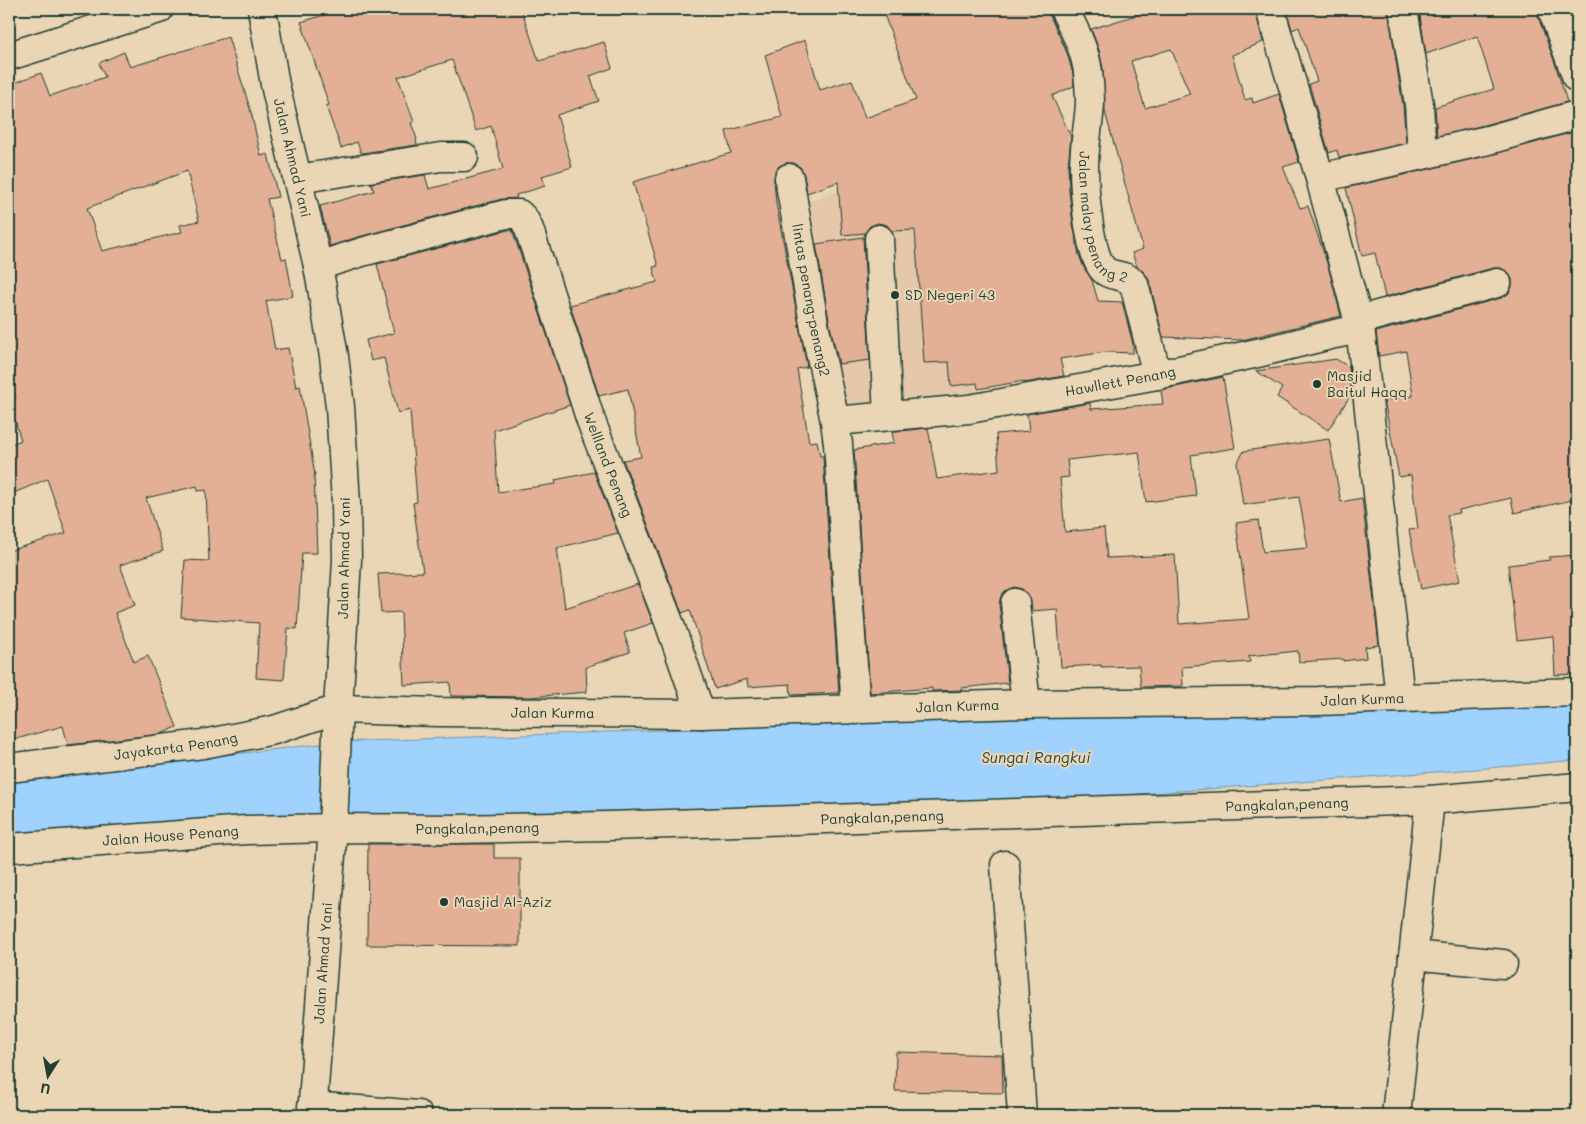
<svg xmlns="http://www.w3.org/2000/svg" width="1586" height="1124" viewBox="0 0 1586 1124" font-family="Mali,sans-serif">
	<style>
		.built { fill: #e4c8a9 }
		.water { fill: #9fd2fc; stroke: #6c96ac }
		.building { fill: #e3b096; stroke: #1f3d34; fill-rule: evenodd }
		.lines { fill: none; stroke-linecap: round; stroke-linejoin: round }
		.minor-casing { stroke: #1f3d34; stroke-width: 31 }
		.major-casing { stroke: #1f3d34; stroke-width: 31 }
		.highway-casing { stroke: #1f3d34; stroke-width: 31 }
		.minor { stroke: #ead6b4; stroke-width: 28 }
		.major { stroke: #ead6b4; stroke-width: 28 }
		.highway { stroke: #ead6b4; stroke-width: 28 }
		.poi-dot { fill: #1f3d34; stroke: #ead6b4; stroke-width: 2 }
		.labels { text-anchor: middle; stroke-width: 4; stroke-linejoin: round; paint-order: stroke }
		.street-label { font-size: 14px; fill: #1f3d34; stroke: #ead6b4 }
		.poi-label { font-size: 14px; fill: #1f3d34; stroke: #ead6b4; text-anchor: start }
		.water-label { font-size: 15px; font-style: italic; fill: #2c4c48; stroke: #ead6b4 }
	</style>
	<rect width="100%" height="100%" fill="#ead6b4"/>
	<filter id="ink" filterUnits="userSpaceOnUse"><feTurbulence type="fractalNoise" baseFrequency=".02" numOctaves="2"/><feDisplacementMap in="SourceGraphic" scale="10" xChannelSelector="R" yChannelSelector="G"/><feConvolveMatrix kernelMatrix="1 2 1 2 8 2 1 2 1" color-interpolation-filters="sRGB"/></filter>
	<g filter="url(#ink)">
		<!-- built -->
		<polygon class="built" points="907,189 974,359 976,394 836,405 804,203 828,193"/>
		<!-- water -->
		<polygon class="water" points="1577,696 1577,760 1476,769 1044,801 409,816 9,839 9,780 338,742"/>
		<!-- building -->
		<g class="building">
			<polygon points="344,9 521,9 539,61 604,42 612,68 590,76 599,101 557,115 572,167 542,176 545,186 516,195 517,198 502,199 358,237 330,246 320,206 374,191 371,183 425,175 429,189 503,169 491,126 476,131 452,60 398,77 414,122 411,123 417,139 416,140 417,145 361,153 357,142 341,148 326,106 329,105 301,22"/>
			<polygon points="882,9 1048,9 1050,16 1067,53 1073,74 1074,86 1052,96 1071,137 1068,167 1069,191 1073,224 1079,255 1084,268 1092,280 1098,301 1122,302 1133,344 1133,353 1106,352 1060,359 1064,376 1024,383 1024,381 978,389 977,383 951,386 949,362 924,363 915,230 892,231 887,225 878,223 870,226 865,233 842,235 838,182 807,193 804,175 801,168 794,163 786,163 779,166 775,172 774,180 776,203 807,367 797,369 809,442 817,441 820,456 823,456 839,693 791,695 790,684 748,687 747,679 715,689 690,610 682,613 623,460 641,457 628,389 599,396 570,305 657,282 653,267 658,266 633,182 731,153 726,131 782,117 765,55 805,40 820,90 852,80 865,118 916,100"/>
			<path d="M 1156,9 L 1255,9 L 1263,42 L 1232,55 L 1245,100 L 1252,98 L 1253,103 L 1279,94 L 1299,162 L 1283,167 L 1300,208 L 1308,206 L 1328,266 L 1341,316 L 1242,340 L 1163,337 L 1149,280 L 1144,272 L 1137,267 L 1132,253 L 1143,249 L 1105,112 L 1103,69 L 1099,50 L 1091,29 ZM 1171,49 L 1190,94 L 1145,108 L 1131,61 Z"/>
			<polygon points="1286,9 1388,9 1403,106 1406,143 1339,158 1337,150 1329,153 1309,84 1317,81 1299,27 1292,30"/>
			<polygon points="1419,9 1537,9 1537,14 1555,63 1567,102 1484,125 1437,136 1435,107 1494,89 1477,36 1426,54"/>
			<path d="M 228,37 L 251,112 L 261,156 L 268,154 L 278,197 L 267,199 L 282,259 L 286,258 L 293,296 L 266,301 L 275,350 L 288,348 L 296,387 L 300,386 L 315,475 L 314,475 L 317,553 L 302,553 L 297,629 L 288,628 L 284,680 L 256,678 L 259,623 L 181,617 L 185,560 L 209,561 L 206,490 L 198,491 L 197,486 L 146,498 L 163,551 L 120,565 L 135,605 L 115,613 L 134,662 L 148,656 L 177,727 L 161,734 L 68,745 L 63,726 L 9,741 L 9,551 L 66,533 L 47,479 L 9,495 L 9,445 L 21,440 L 9,401 L 16,398 L 9,377 L 9,85 L 41,73 L 50,96 L 105,77 L 99,63 L 124,52 L 130,67 ZM 187,171 L 199,221 L 180,225 L 182,232 L 102,251 L 87,208 Z"/>
			<polygon points="1577,131 1577,499 1514,513 1511,498 1459,510 1460,513 1447,515 1460,581 1421,589 1409,530 1418,529 1411,475 1399,477 1384,400 1413,396 1406,351 1379,356 1376,332 1501,298 1508,294 1512,287 1512,279 1508,272 1501,268 1493,268 1385,297 1375,253 1362,256 1346,188 1491,155"/>
			<polygon points="508,230 512,230 514,235 570,405 494,430 498,492 556,484 555,480 594,472 618,533 557,548 565,608 638,584 653,623 624,633 630,652 586,667 587,692 530,697 451,696 450,682 404,685 401,612 381,613 378,574 423,572 413,503 417,502 410,410 398,413 384,358 371,361 366,340 394,333 377,264"/>
			<polygon points="863,237 870,360 839,364 830,326 816,244"/>
			<polygon points="1336,359 1349,367 1352,393 1328,430 1277,397 1282,388 1256,371"/>
			<polygon points="1223,377 1235,448 1191,455 1196,496 1146,502 1139,452 1067,460 1069,477 1060,478 1065,532 1104,528 1107,558 1175,555 1179,624 1249,619 1236,523 1258,520 1263,552 1308,548 1299,497 1243,505 1237,463 1244,451 1329,439 1341,502 1362,498 1379,645 1365,647 1366,658 1343,661 1343,659 1299,662 1298,651 1249,656 1250,662 1182,667 1183,686 1141,687 1139,666 1101,667 1101,665 1061,667 1057,609 1032,611 1031,601 1027,593 1022,589 1014,587 1005,591 1001,596 999,604 1008,683 962,688 963,690 932,691 932,688 870,693 854,450 894,443 892,432 928,428 937,479 999,470 996,434 1029,431 1027,414 1090,403 1091,409 1163,404 1161,390"/>
			<polygon points="1577,555 1577,674 1555,675 1553,636 1517,640 1508,565 1550,560 1549,557"/>
			<polygon points="368,844 494,844 494,858 520,858 520,946 367,945"/>
			<polygon points="896,1052 1002,1055 1003,1093 895,1091"/>
		</g>
		<g class="lines">
			<!-- minor casing -->
			<g class="minor-casing">
				<g id="minor">
					<path id="s1" d="M 1064,9 C 1074,29 1085,49 1088,72 C 1089,82 1090,93 1090,103 C 1089,124 1084,145 1084,167 C 1084,187 1089,257 1104,270 C 1112,278 1123,272 1134,284 L 1157,375"/>
					<polyline points="1403,9 1419,104 1422,155"/>
					<polyline points="1552,9 1577,78"/>
					<path id="s2" d="M 789,178 L 815,329 L 835,421"/>
					<polyline points="1320,178 1488,140 1577,115"/>
					<polyline points="297,179 441,157 464,157"/>
					<polyline points="879,239 888,415"/>
					<path id="s3" d="M 318,266 L 362,252 L 506,214 L 519,214 L 524,219 L 529,229 L 591,421 L 669,622 L 701,714"/>
					<polyline points="1359,320 1497,283"/>
					<polyline points="1360,326 1400,698"/>
					<polyline points="1015,603 1026,704"/>
					<path id="s4" d="M 856,710 L 838,444 L 835,421 L 969,409 L 1157,375 L 1262,352 L 1335,334 L 1350,331 L 1360,326 L 1320,178 L 1270,9"/>
					<path id="s5" d="M 9,768 L 203,744 L 274,730 L 338,709 L 437,712 L 701,714 L 1026,704 L 1318,701 L 1577,692"/>
					<path id="s6" d="M 9,848 L 246,830 L 333,828 L 456,829 L 608,826 L 1430,800 L 1577,787"/>
					<polyline points="1005,865 1022,1115"/>
					<polyline points="1413,955 1503,964"/>
					<polyline points="312,1106 418,1115"/>
					<polyline points="1396,1115 1430,800"/>
				</g>
			</g>
			<!-- major casing -->
			<g class="major-casing">
				<g id="major">
					<path id="s7" d="M 262,9 L 275,85 L 318,266 L 334,356 L 340,407 L 346,503 L 347,560 L 338,709 L 333,828 L 312,1115"/>
				</g>
			</g>
			<!-- highway casing -->
			<g class="highway-casing">
				<polyline id="highway" points="9,56 159,9"/>
			</g>
			<!-- minor -->
			<use href="#minor" class="minor"/>
			<!-- major -->
			<use href="#major" class="major"/>
			<!-- highway -->
			<use href="#highway" class="highway"/>
		</g>
	</g>
	<!-- markers -->
	<g class="poi-dot">
		<circle cx="895" cy="295" r="5"/>
		<circle cx="1317" cy="384" r="5"/>
		<circle cx="444" cy="902" r="5"/>
	</g>
	<g class="labels">
		<!-- street labels -->
		<g class="street-label">
			<text dy="5" stroke="none"><textPath href="#s7" startOffset="152">Jalan Ahmad Yani</textPath></text>
			<text dy="5" stroke="none"><textPath href="#s1" startOffset="221">Jalan malay penang 2</textPath></text>
			<text dy="5" stroke="none"><textPath href="#s2" startOffset="124">lintas penang-penang2</textPath></text>
			<text dy="5" stroke="none"><textPath href="#s4" startOffset="578">Hawllett Penang</textPath></text>
			<text dy="5" stroke="none"><textPath href="#s3" startOffset="475">Wellland Penang</textPath></text>
			<text transform="translate(344 558) rotate(-89)" y="5">Jalan Ahmad Yani</text>
			<text dy="5" stroke="none"><textPath href="#s5" startOffset="1360">Jalan Kurma</textPath></text>
			<text dy="5" stroke="none"><textPath href="#s5" startOffset="955">Jalan Kurma</textPath></text>
			<text dy="5" stroke="none"><textPath href="#s5" startOffset="550">Jalan Kurma</textPath></text>
			<text dy="5" stroke="none"><textPath href="#s5" startOffset="168">Jayakarta Penang</textPath></text>
			<text dy="5" stroke="none"><textPath href="#s6" startOffset="1279">Pangkalan,penang</textPath></text>
			<text dy="5" stroke="none"><textPath href="#s6" startOffset="874">Pangkalan,penang</textPath></text>
			<text dy="5" stroke="none"><textPath href="#s6" startOffset="469">Pangkalan,penang</textPath></text>
			<text dy="5" stroke="none"><textPath href="#s6" startOffset="162">Jalan House Penang</textPath></text>
			<text transform="translate(323 963) rotate(-86)" y="5">Jalan Ahmad Yani</text>
		</g>
		<!-- poi labels -->
		<g class="poi-label">
			<text x="905" y="300">SD Negeri 43</text>
			<text x="1327" y="381">Masjid<tspan x="1327" dy="16">Baitul Haqq</tspan></text>
			<text x="454" y="907">Masjid Al-Aziz</text>
		</g>
		<!-- water labels -->
		<g class="water-label">
			<text x="1036" y="763">Sungai Rangkui</text>
		</g>
	</g>
	<!-- margin -->
	<rect width="1586" height="1124" fill="none" stroke="#ead6b4" stroke-width="30"/>
	<rect x="15" y="15" width="1556" height="1094" fill="none" stroke="#1f3d34" stroke-width="2" filter="url(#ink)"/>
	<!-- north arrow -->
	<g transform="translate(48 1076) rotate(191)" stroke="#ead6b4" stroke-width="4" paint-order="stroke">
	<path d="M0-4L9 19L0 12L-9 19Z" fill="#1f3d34"/>
	<text y="-8" font-size="14" font-weight="bold" text-anchor="middle" fill="#1f3d34">U</text>
	</g>
</svg>
